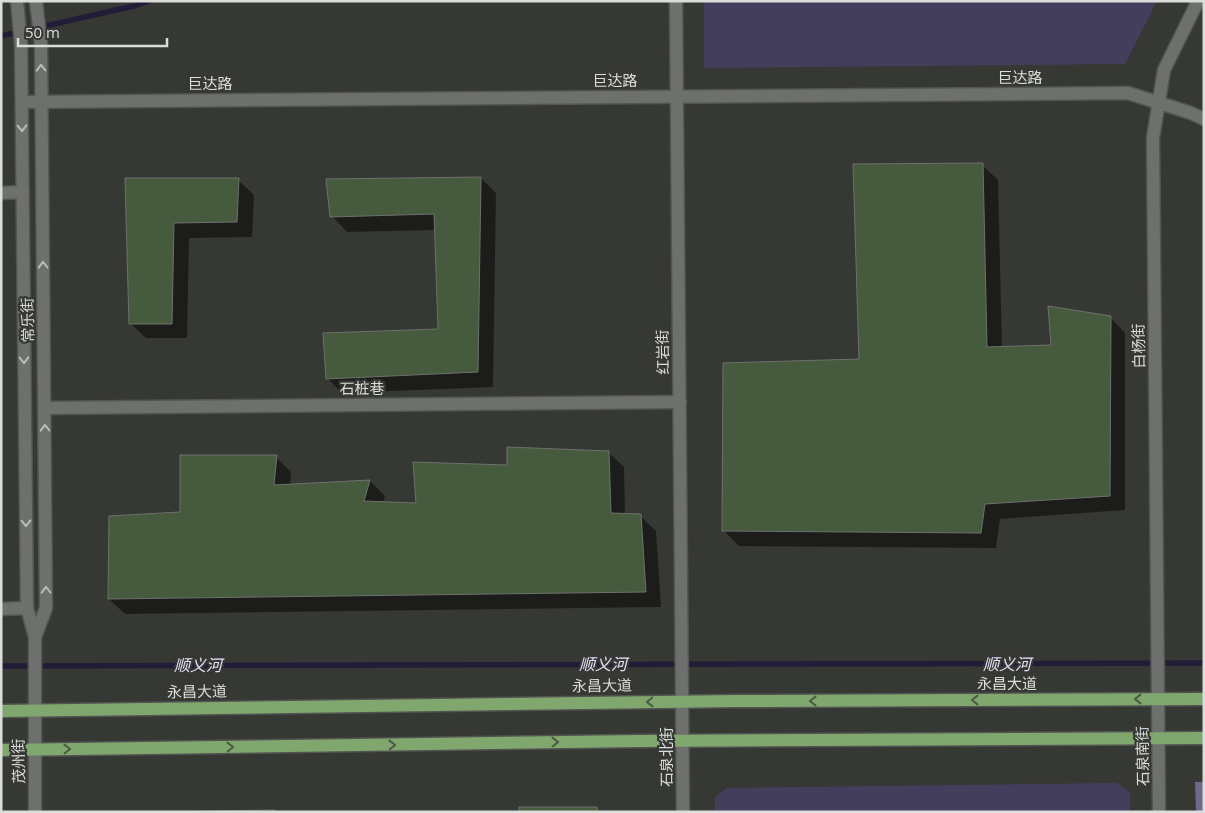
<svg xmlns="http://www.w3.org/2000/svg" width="1205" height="813" viewBox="0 0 1205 813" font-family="'Open Sans','Noto Sans SC',sans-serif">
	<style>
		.green { fill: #433e5c }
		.forest { fill: #6e688b }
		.shadow { fill: #0007 }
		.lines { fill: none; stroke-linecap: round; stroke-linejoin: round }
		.stream { stroke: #231c39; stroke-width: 5.5 }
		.building { fill: #465a3d; stroke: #6e716d }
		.minor-casing { stroke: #525551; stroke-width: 15 }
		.major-casing { stroke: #525551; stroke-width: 15 }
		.minor { stroke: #6d706c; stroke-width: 12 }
		.major { stroke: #80a76e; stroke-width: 12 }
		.oneway { stroke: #babcba }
		.oneway2 { stroke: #4c5945 }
		.labels { text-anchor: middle; stroke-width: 4.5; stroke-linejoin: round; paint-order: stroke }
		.street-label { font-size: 15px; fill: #dbdddb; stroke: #363834 }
		.water-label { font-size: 16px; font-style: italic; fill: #e3e0f8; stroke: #363834 }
	</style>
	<rect width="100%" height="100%" fill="#363834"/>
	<!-- green -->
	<g class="green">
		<polygon points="704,1 1157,1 1125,64 704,68"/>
		<polygon points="1117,783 1130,792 1130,812 715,812 715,797 727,788"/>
	</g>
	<!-- forest -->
	<polygon class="forest" points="1195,782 1204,782 1204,812 1196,812"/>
	<!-- shadow -->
	<g class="shadow">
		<polygon points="982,165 998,180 1002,348 1053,347 1110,317 1125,333 1125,510 1000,519 996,548 739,546 723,530 860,360"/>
		<polygon points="481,178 496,193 493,387 342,393 327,378 439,330 436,230 347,232 332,216"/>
		<polygon points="127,179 238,180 254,195 252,237 189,238 187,338 146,338 130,323"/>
		<polygon points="608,452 624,467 625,515 640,516 656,531 661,607 125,614 109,599 181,514 276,457 291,472 290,486 370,481 385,496 383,503 417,504 509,466"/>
	</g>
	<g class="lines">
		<!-- stream -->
		<g class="stream">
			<polyline points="1,36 134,6 149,1"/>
			<polyline points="1,666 1204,663"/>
		</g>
	</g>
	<!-- building -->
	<g class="building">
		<polygon points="983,163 987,347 1051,345 1048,306 1111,316 1110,496 985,504 981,533 722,531 723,363 859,359 853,164"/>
		<polygon points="481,177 478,372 326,379 323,333 438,329 434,214 330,217 326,179"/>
		<polygon points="125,178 239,178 237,222 174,223 172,324 129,324"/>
		<polygon points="507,447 609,451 611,513 641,514 646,592 108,599 109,516 180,512 180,455 277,455 274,485 370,480 364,501 416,503 413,462 507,465"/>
		<polygon points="519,807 597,807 598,812 519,812"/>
		<polygon points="275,810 275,812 160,812"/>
	</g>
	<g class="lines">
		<!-- minor casing -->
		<g class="minor-casing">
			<g id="minor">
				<polyline points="17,1 21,44 27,608 35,637 35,812"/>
				<polyline points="676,1 683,812"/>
				<polyline points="22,102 1128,93 1191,113 1204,119"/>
				<polyline points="1,193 23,192"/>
				<polyline points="44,408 680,402"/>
				<polyline points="1,609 27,608"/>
				<polyline points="35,637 46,608 41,44 36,1"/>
				<polyline points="1159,812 1153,138 1164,70 1198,1"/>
			</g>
		</g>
		<!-- major casing -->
		<g class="major-casing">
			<g id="major">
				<polyline points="1,711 736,701 1204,699"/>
				<polyline points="1,750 639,741 1204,738"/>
			</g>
		</g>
		<!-- minor -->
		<use href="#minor" class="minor"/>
		<!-- major -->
		<use href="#major" class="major"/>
	</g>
	<!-- one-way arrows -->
	<defs><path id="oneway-chevron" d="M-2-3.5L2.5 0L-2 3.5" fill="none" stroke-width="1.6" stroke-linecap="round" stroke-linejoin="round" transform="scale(1.25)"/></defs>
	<g class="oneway">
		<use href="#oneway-chevron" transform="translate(41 68) rotate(-91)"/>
		<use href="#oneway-chevron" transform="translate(22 128) rotate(89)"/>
		<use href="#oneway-chevron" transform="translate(43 265) rotate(-91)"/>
		<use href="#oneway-chevron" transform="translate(24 360) rotate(89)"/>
		<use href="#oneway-chevron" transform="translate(45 428) rotate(-91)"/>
		<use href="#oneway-chevron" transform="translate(26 523) rotate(89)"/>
		<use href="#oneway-chevron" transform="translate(46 590) rotate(-91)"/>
	</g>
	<g class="oneway2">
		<use href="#oneway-chevron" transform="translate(1138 699) rotate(180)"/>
		<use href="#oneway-chevron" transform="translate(975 700) rotate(180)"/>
		<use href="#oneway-chevron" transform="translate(813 701) rotate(180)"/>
		<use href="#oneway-chevron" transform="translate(650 702) rotate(179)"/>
		<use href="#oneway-chevron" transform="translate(555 742) rotate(-1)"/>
		<use href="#oneway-chevron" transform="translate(392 745) rotate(-1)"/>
		<use href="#oneway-chevron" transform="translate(230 747) rotate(-1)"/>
		<use href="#oneway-chevron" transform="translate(67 749) rotate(-1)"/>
	</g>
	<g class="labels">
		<!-- street labels -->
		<g class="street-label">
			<text x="1020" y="83">巨达路</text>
			<text x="615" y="86">巨达路</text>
			<text x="210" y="89">巨达路</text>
			<text transform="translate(28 320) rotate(-91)" y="5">常乐街</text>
			<text transform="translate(1139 346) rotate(-91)" y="5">白杨街</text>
			<text transform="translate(663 352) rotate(-91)" y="5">红岩街</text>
			<text x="362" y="394">石桩巷</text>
			<text x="1007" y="689">永昌大道</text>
			<text transform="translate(602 686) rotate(-1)" y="5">永昌大道</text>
			<text transform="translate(197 692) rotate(-1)" y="5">永昌大道</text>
			<text transform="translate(1143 756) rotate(-91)" y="5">石泉南街</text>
			<text transform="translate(667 757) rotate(-90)" y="5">石泉北街</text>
			<text transform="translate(19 761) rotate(-91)" y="5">茂州街</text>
		</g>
		<!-- water labels -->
		<g class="water-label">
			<text x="603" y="670">顺义河</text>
			<text x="1007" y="670">顺义河</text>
			<text x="198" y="671">顺义河</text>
		</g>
	</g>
	<!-- border -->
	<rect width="1205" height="813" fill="none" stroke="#dbdddb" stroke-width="5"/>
	<!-- scale -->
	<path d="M18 38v8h149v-8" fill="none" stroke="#dbdddb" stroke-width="2.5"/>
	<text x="25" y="38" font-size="15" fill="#dbdddb" stroke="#363834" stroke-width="4" paint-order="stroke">50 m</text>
</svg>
